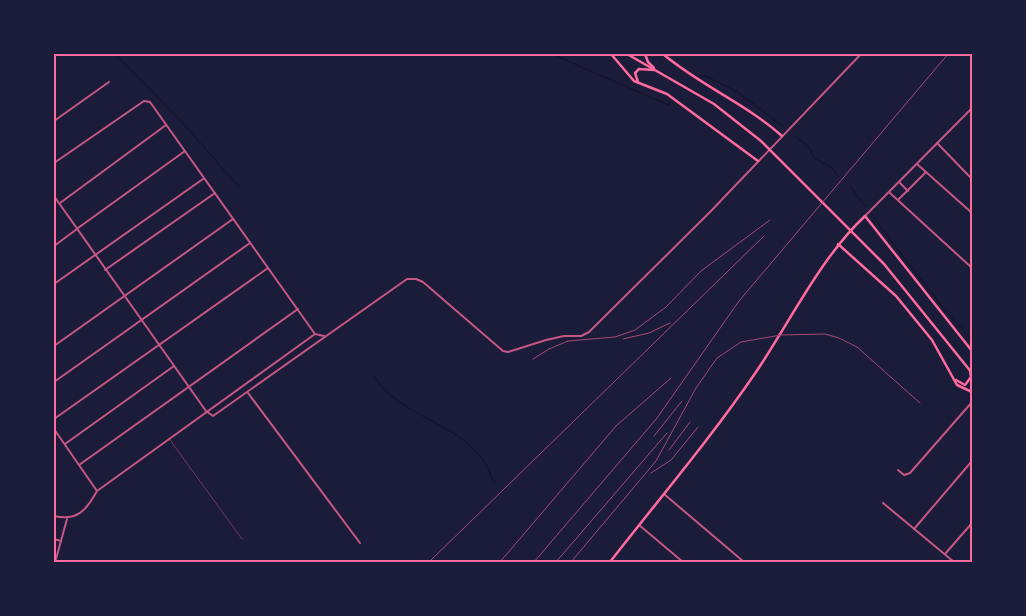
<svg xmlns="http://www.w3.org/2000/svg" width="1026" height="616" viewBox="0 0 1026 616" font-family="Ubuntu,sans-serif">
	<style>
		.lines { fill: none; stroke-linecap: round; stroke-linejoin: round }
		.stream { stroke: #12122b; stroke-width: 1 }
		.service { stroke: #c65784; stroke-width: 0.5 }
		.minor { stroke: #c65784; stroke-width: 2 }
		.tertiary { stroke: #c65784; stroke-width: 2 }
		.secondary { stroke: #ff6b9d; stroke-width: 2.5 }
		.primary { stroke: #ff6b9d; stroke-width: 2.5 }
		.rail { stroke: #a44b75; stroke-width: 1 }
		.neatline { fill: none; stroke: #ff6b9d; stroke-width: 2 }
	</style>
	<rect width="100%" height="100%" fill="#1b1b3a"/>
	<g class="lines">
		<!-- stream -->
		<g class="stream">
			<polyline points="115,54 181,121 239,187"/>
			<polyline points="552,54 668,105 671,102"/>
			<polyline points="700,76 705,76 736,91 784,127"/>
			<polyline points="796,137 809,147 814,158 831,167 838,176"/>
			<polyline points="850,186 865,206"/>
			<polyline points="875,220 940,304 972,340"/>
			<path d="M 374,376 C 397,414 451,421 479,455 C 486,462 490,473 494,482"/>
		</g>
		<!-- service -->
		<polyline class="service" points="170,440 242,539"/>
		<!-- minor -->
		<g class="minor">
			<polyline points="54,121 109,82"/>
			<polyline points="937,143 972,179"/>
			<polyline points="54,163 144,101 150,102 315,334 324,336"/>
			<polyline points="917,164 972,213"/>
			<polyline points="900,183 908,191"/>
			<polyline points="890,193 972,268"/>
			<polyline points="898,200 926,172"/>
			<polyline points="60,203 166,125"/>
			<polyline points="78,228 185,151"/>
			<polyline points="105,270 215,193"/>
			<polyline points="54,284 203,179"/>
			<polyline points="54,346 233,219"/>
			<polyline points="54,382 250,243"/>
			<polyline points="248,393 360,543"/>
			<polyline points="54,419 268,268"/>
			<polyline points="54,429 97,491"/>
			<polyline points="65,444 174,366"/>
			<polyline points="79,465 298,309"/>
			<polyline points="898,470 904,475 910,473 972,402"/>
			<polyline points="664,494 744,562"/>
			<polyline points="883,503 954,562"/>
			<path d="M 54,516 C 77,521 86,511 97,491 L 315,334"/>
			<polyline points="914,529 972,461"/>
			<polyline points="54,539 61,541"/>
			<polyline points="945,554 972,523"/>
			<polyline points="54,559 56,559 67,519"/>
		</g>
		<!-- tertiary -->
		<g class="tertiary">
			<polyline points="54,196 206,411 213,416 407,279 416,279 423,282 503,351 508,352 546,340 564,336 581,336 589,332 710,212 861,54"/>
			<polyline points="865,216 972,108"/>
			<polyline points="54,246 77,229"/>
			<polyline points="639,525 683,562"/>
		</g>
		<!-- secondary -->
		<path class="secondary" d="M 610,562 C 659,499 711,438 756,372 C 790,322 821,257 865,216"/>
		<!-- primary -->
		<g class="primary">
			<polyline points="611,54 634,81 667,94 758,161"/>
			<polyline points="627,54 714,104 761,141 884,264 972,373"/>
			<polyline points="645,54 648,62 654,68"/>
			<path d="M 663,54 C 701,86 745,103 782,136"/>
			<polyline points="638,82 635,73 639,69 654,70"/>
			<polyline points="865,216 972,351"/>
			<polyline points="838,244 896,296 932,340 957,385 972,392"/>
			<polyline points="956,380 965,385 971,377 970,371"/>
		</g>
		<!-- rail -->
		<g class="rail">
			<polyline points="623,339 649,333 670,323"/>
			<polyline points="533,359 549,349 568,341 615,337 635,330 666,307 701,271 770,220"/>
			<polyline points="654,436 682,401"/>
			<polyline points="669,450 690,422"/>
			<polyline points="651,473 671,460 698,427"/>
			<polyline points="429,562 764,236"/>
			<polyline points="500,562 616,426 671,378"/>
			<polyline points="534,562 657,418 739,301 948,54"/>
			<polyline points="556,562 667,433"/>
			<polyline points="571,562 656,461 696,388 717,358 741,342 781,335 825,334 839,338 857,347 920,403"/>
		</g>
	</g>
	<!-- border -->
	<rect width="1026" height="616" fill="none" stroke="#1b1b3a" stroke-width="110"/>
	<rect x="55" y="55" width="916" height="506" class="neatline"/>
</svg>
